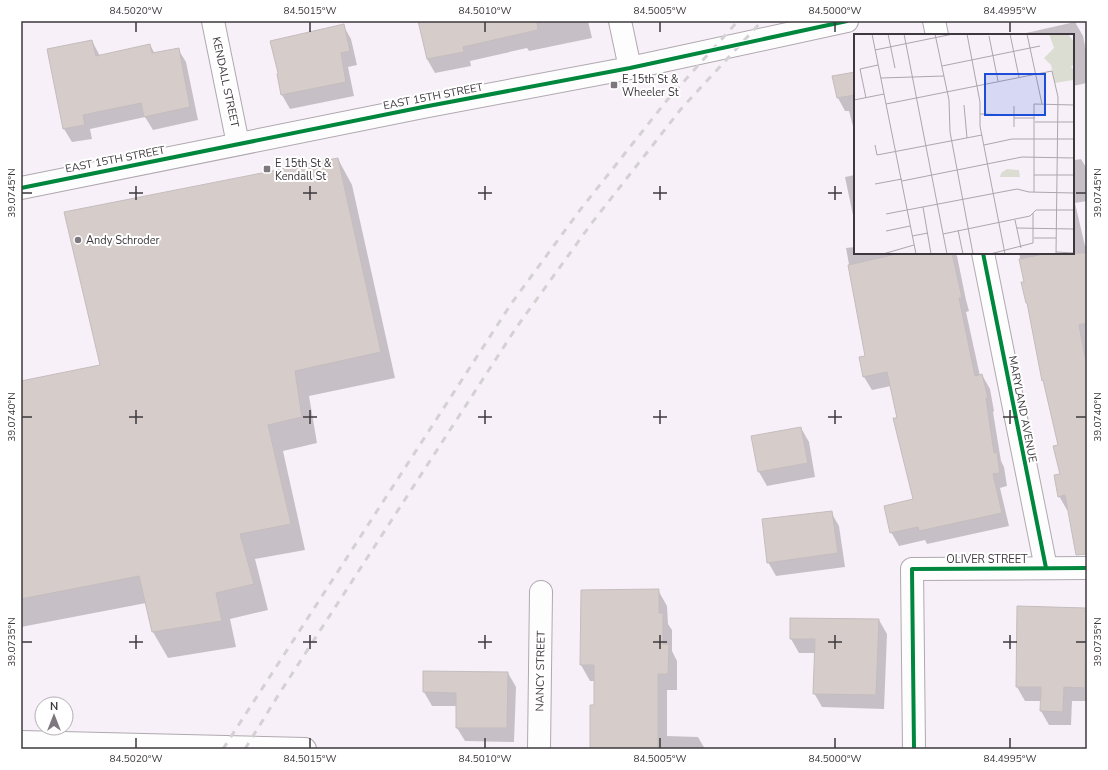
<svg xmlns="http://www.w3.org/2000/svg" width="1108" height="770" viewBox="0 0 1108 770" font-family="'Nunito Sans',sans-serif">
	<style>
		.shadow { fill: #0003 }
		.building { fill: #d6ccc9; stroke: #c4bdbf }
		.lines { fill: none; stroke-linecap: round; stroke-linejoin: round }
		.minor-casing { stroke: #afa9af; stroke-width: 24 }
		.tertiary-casing { stroke: #afa9af; stroke-width: 24 }
		.minor { stroke: #fefdfe; stroke-width: 22 }
		.tertiary { stroke: #fefdfe; stroke-width: 22 }
		.rail { stroke: #d4d1d4; stroke-width: 3; stroke-dasharray: 7 7; stroke-linecap: butt }
		.cycleway-casing { stroke: #fff; stroke-width: 6 }
		.cycleway { stroke: #00873e; stroke-width: 4 }
		.ticks { fill: none; stroke: #3d383d; stroke-width: 1.5 }
		.poi-dot { fill: #7e787e; stroke: #fff; stroke-width: 1.5 }
		.labels { text-anchor: middle; stroke-width: 4; stroke-linejoin: round; paint-order: stroke }
		.poi-label { font-size: 11px; fill: #3d383d; stroke: #fff; text-anchor: start }
		.street-label { font-size: 11px; fill: #3d383d; stroke: #fff }
		.inset-road { fill: none; stroke: #ada6ad; stroke-width: 1 }
		.view { fill: #1d4ed8; fill-opacity: 0.15; stroke: #1d4ed8; stroke-width: 2 }
		.inset-edge { fill: none; stroke: #3d383d; stroke-width: 2 }
		.neatline { fill: none; stroke: #3d383d; stroke-width: 1.5 }
		.ticks-label { font-size: 10px; text-anchor: middle; fill: #3d383d }
	</style>
	<rect width="100%" height="100%" fill="#f8f0f8"/>
	<!-- shadow -->
	<g class="shadow">
		<polygon points="419,21 588,21 592,38 529,51 527,48 470,61 471,66 435,73 427,59"/>
		<polygon points="1075,22 1083,36 1087,56 1087,83 1073,86 1073,35 1017,35"/>
		<polygon points="343,25 351,39 357,65 348,67 354,96 290,109 282,95"/>
		<polygon points="92,41 100,56 150,45 155,54 178,49 186,62 198,120 153,130 145,117 90,129 92,139 72,142 64,129 48,50"/>
		<polygon points="855,73 855,134 849,111 845,111 838,98 833,77"/>
		<polygon points="1073,148 1075,160 1081,159 1087,169 1087,201 1075,203 1085,246 1087,246 1087,338 1086,339 1087,344 1087,544 1069,510 1067,510 1059,496 1061,474 1059,445 1045,384 1043,380 1029,306 1027,303 1025,282 1019,253 1073,253"/>
		<polygon points="338,159 352,185 395,378 309,396 317,443 283,451 305,550 255,559 268,610 230,619 236,647 168,658 153,632 146,603 21,627 21,382 101,366"/>
		<polygon points="855,175 855,225 845,177"/>
		<polygon points="855,247 855,253 955,253 957,256 966,300 969,311 966,312 980,376 982,375 990,389 994,411 993,412 1001,461 1004,467 1007,486 1000,488 1009,526 927,544 925,540 899,546 891,532 914,499 891,386 872,390 864,377 860,358 866,357 846,248"/>
		<polygon points="801,428 809,442 815,477 767,486 759,472"/>
		<polygon points="831,512 839,526 845,567 776,576 768,562"/>
		<polygon points="658,590 667,606 668,624 672,630 672,651 677,661 677,690 667,690 667,736 698,737 705,749 591,749 595,706 595,681 590,681 581,665"/>
		<polygon points="1086,609 1087,610 1087,701 1072,701 1071,725 1049,725 1041,711 1042,701 1025,701 1017,687"/>
		<polygon points="879,620 887,634 884,709 822,707 814,693 815,653 799,653 791,639"/>
		<polygon points="424,672 508,673 516,687 514,742 465,741 457,728 457,706 432,706 424,692"/>
	</g>
	<!-- building -->
	<g class="building">
		<polygon points="418,21 537,21 538,30 463,47 464,52 427,59"/>
		<polygon points="344,24 350,51 341,53 346,82 281,95 277,74 278,73 270,41"/>
		<polygon points="92,40 96,56 150,44 152,53 179,48 190,107 144,117 141,103 83,115 85,125 63,129 47,49"/>
		<polygon points="855,72 855,95 837,98 832,76"/>
		<polygon points="338,158 381,352 295,371 302,417 268,425 291,524 240,534 254,584 216,593 222,621 152,632 139,576 21,599 21,381 100,365 64,212"/>
		<polygon points="901,253 952,253 962,298 959,298 975,376 982,374 988,398 986,398 994,453 997,452 1000,473 993,474 1002,513 919,531 918,527 890,533 884,506 913,499 893,418 897,418 887,372 863,377 859,357 865,356 848,265"/>
		<polygon points="1049,253 1087,253 1087,323 1079,325 1087,367 1087,554 1076,555 1065,495 1058,497 1054,475 1060,474 1053,446 1058,445 1043,380 1042,381 1027,303 1026,303 1021,282 1024,282 1019,259"/>
		<polygon points="801,427 808,463 758,472 751,436"/>
		<polygon points="832,511 838,553 767,563 762,519"/>
		<polygon points="659,589 659,613 663,613 663,644 669,644 668,674 658,674 658,749 590,749 590,705 594,705 594,665 580,665 581,590"/>
		<polygon points="1017,606 1086,608 1085,688 1064,687 1063,712 1040,711 1041,687 1016,687"/>
		<polygon points="790,618 879,619 876,695 813,694 815,639 790,639"/>
		<polygon points="423,671 508,672 507,728 456,728 456,693 423,692"/>
	</g>
	<g class="lines">
		<!-- minor casing -->
		<g class="minor-casing">
			<g id="minor">
				<polyline points="213,21 238,144"/>
				<polyline points="620,21 630,68"/>
				<polyline points="934,21 937,35"/>
				<polyline points="983,253 1046,568"/>
				<polyline points="21,742 305,749"/>
				<polyline points="539,749 541,592"/>
				<polyline points="914,749 912,569 1087,568"/>
			</g>
		</g>
		<!-- tertiary casing -->
		<g class="tertiary-casing">
			<polyline id="tertiary" points="21,188 423,107 630,68 847,21"/>
		</g>
		<!-- minor -->
		<use href="#minor" class="minor"/>
		<!-- tertiary -->
		<use href="#tertiary" class="tertiary"/>
		<!-- rail -->
		<g class="rail">
			<polyline points="223,749 511,304 580,210 668,99 738,21"/>
			<polyline points="245,749 279,694 516,328 591,224 681,109 762,21"/>
		</g>
		<!-- cycleway casing -->
		<g class="cycleway-casing">
			<g id="cycleway">
				<polyline points="21,188 423,107 630,68 847,21"/>
				<polyline points="983,253 1046,568"/>
				<polyline points="914,749 912,569 1087,568"/>
			</g>
		</g>
		<!-- cycleway -->
		<use href="#cycleway" class="cycleway"/>
	</g>
	<!-- ticks -->
	<path class="ticks" d="M 136,22 L 136,32M 310,22 L 310,32M 485,22 L 485,32M 660,22 L 660,32M 835,22 L 835,32M 1010,22 L 1010,32M 136,186 L 136,200M 310,186 L 310,200M 485,186 L 485,200M 660,186 L 660,200M 835,186 L 835,200M 22,193 L 32,193M 129,193 L 143,193M 303,193 L 317,193M 478,193 L 492,193M 653,193 L 667,193M 828,193 L 842,193M 1076,193 L 1086,193M 136,410 L 136,424M 310,410 L 310,424M 485,410 L 485,424M 660,410 L 660,424M 835,410 L 835,424M 1010,410 L 1010,424M 22,417 L 32,417M 129,417 L 143,417M 303,417 L 317,417M 478,417 L 492,417M 653,417 L 667,417M 828,417 L 842,417M 1003,417 L 1017,417M 1076,417 L 1086,417M 136,635 L 136,649M 310,635 L 310,649M 485,635 L 485,649M 660,635 L 660,649M 835,635 L 835,649M 1010,635 L 1010,649M 22,642 L 32,642M 129,642 L 143,642M 303,642 L 317,642M 478,642 L 492,642M 653,642 L 667,642M 828,642 L 842,642M 1003,642 L 1017,642M 1076,642 L 1086,642M 136,738 L 136,748M 310,738 L 310,748M 485,738 L 485,748M 660,738 L 660,748M 835,738 L 835,748M 1010,738 L 1010,748"/>
	<!-- markers -->
	<g class="poi-dot">
		<rect x="610" y="81" width="8" height="8" rx="2"/>
		<rect x="263" y="165" width="8" height="8" rx="2"/>
		<circle cx="78" cy="240" r="4"/>
	</g>
	<g class="labels">
		<!-- poi labels -->
		<g class="poi-label">
			<text x="622" y="83">E 15th St &amp;<tspan x="622" dy="13">Wheeler St</tspan></text>
			<text x="275" y="167">E 15th St &amp;<tspan x="275" dy="13">Kendall St</tspan></text>
			<text x="86" y="244">Andy Schroder</text>
		</g>
		<!-- street labels -->
		<g class="street-label">
			<text transform="translate(226 82) rotate(78)" y="4">KENDALL STREET</text>
			<text transform="translate(433 96) rotate(-11)" y="4">EAST 15TH STREET</text>
			<text transform="translate(115 159) rotate(-11)" y="4">EAST 15TH STREET</text>
			<text transform="translate(1023 409) rotate(79)" y="4">MARYLAND AVENUE</text>
			<text x="987" y="563">OLIVER STREET</text>
			<text transform="translate(540 671) rotate(-89)" y="4">NANCY STREET</text>
		</g>
	</g>
	<!-- overview -->
	<g transform="translate(854 34)">
		<rect width="220" height="220" fill="#f8f0f8"/>
		<path d="M 195,0 L 214,0 L 220,8 L 220,30 L 217,33 L 220,36 L 219,46 L 201,49 L 197,31 L 190,24 L 200,14 ZM 153,135 L 165,136 L 166,143 L 146,143 L 147,139 Z" fill="#dcddd2"/>
		<path class="inset-road" d="M 18,0 L 62,220M 34,0 L 41,34M 50,0 L 93,220M 81,0 L 95,66 L 96,98 L 119,220M 113,0 L 126,68 L 126,92 L 151,220M 156,0 L 165,43M 173,0 L 188,70M 135,2 L 144,47M 21,16 L 99,0M 88,32 L 186,12M 27,44 L 90,42M 12,64 L 6,35 L 24,31M 0,66 L 30,60M 32,70 L 198,37 L 204,63 L 202,220M 110,71 L 113,104M 126,80 L 160,81M 160,84 L 181,84M 181,88 L 220,88M 160,93 L 160,72M 21,111 L 23,121 L 128,101M 130,111 L 158,105 L 220,105M 180,141 L 220,141M 48,147 L 168,123 L 220,124M 21,150 L 48,145M 180,158 L 180,70 L 220,71M 69,173 L 77,220M 32,180 L 163,155 L 175,158 L 220,159M 161,186 L 167,214M 163,194 L 220,195M 104,196 L 109,220M 32,197 L 56,192M 89,200 L 176,182 L 182,176 L 220,176M 58,202 L 74,199M 180,204 L 202,204M 202,218 L 220,219M 29,220 L 60,211M 136,220 L 179,209 L 179,179"/>
		<path class="view" d="M 131,40 L 191,40 L 191,81 L 131,81 Z"/>
		<rect width="220" height="220" class="inset-edge"/>
	</g>
	<!-- border -->
	<rect width="1108" height="770" fill="none" stroke="#ffffff" stroke-width="44"/>
	<!-- north arrow -->
	<g transform="translate(54 716)"><circle r="19" fill="#ffffff" stroke="#b1afb1"/>
	<path d="M0-3L7 15L0 10L-7 15Z" fill="#7e787e"/>
	<text y="-6" font-size="11" font-weight="bold" text-anchor="middle" fill="#3d383d">N</text>
	</g>
	<rect x="22" y="22" width="1064" height="726" class="neatline"/>
	<g class="ticks-label">
		<text x="136" y="14">84.5020°W</text>
		<text x="310" y="14">84.5015°W</text>
		<text x="485" y="14">84.5010°W</text>
		<text x="660" y="14">84.5005°W</text>
		<text x="835" y="14">84.5000°W</text>
		<text x="1010" y="14">84.4995°W</text>
		<text transform="translate(11 193) rotate(-90)" y="4">39.0745°N</text>
		<text transform="translate(1097 193) rotate(-90)" y="4">39.0745°N</text>
		<text transform="translate(11 417) rotate(-90)" y="4">39.0740°N</text>
		<text transform="translate(1097 417) rotate(-90)" y="4">39.0740°N</text>
		<text transform="translate(11 642) rotate(-90)" y="4">39.0735°N</text>
		<text transform="translate(1097 642) rotate(-90)" y="4">39.0735°N</text>
		<text x="136" y="762">84.5020°W</text>
		<text x="310" y="762">84.5015°W</text>
		<text x="485" y="762">84.5010°W</text>
		<text x="660" y="762">84.5005°W</text>
		<text x="835" y="762">84.5000°W</text>
		<text x="1010" y="762">84.4995°W</text>
	</g>
</svg>
